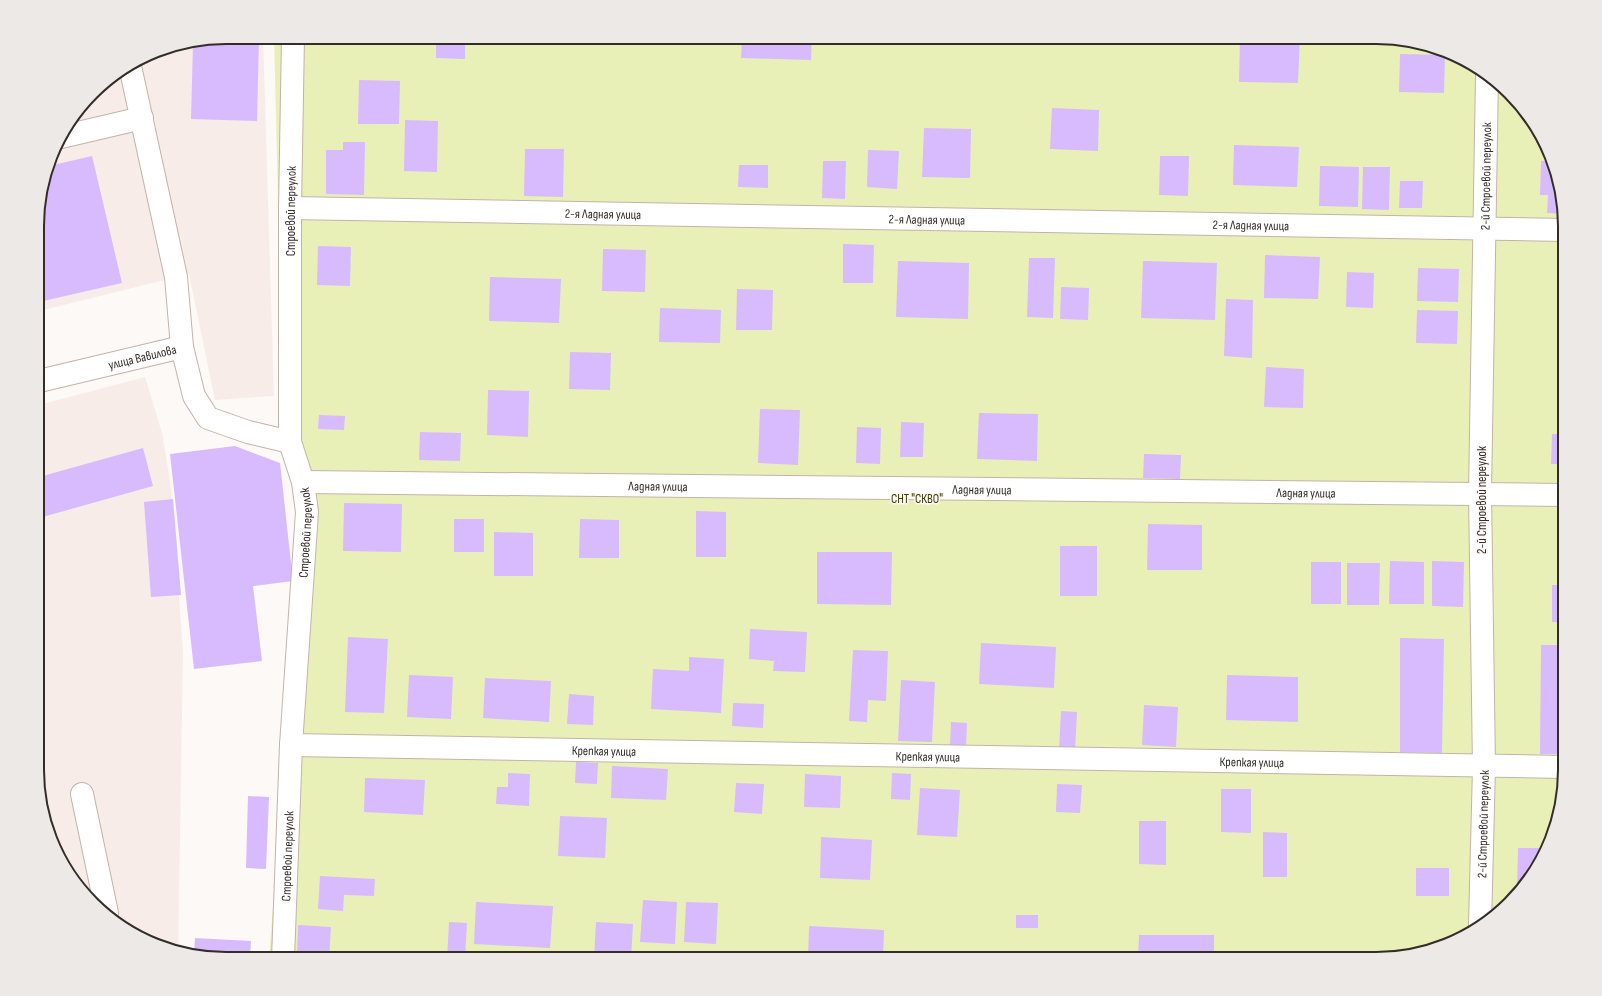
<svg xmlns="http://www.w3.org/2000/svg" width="1602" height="996" viewBox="0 0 1602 996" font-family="'Sofia Sans Condensed',sans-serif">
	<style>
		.built { fill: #f7ece7 }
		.green { fill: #e9f0b7 }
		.building { fill: #d7bbfe }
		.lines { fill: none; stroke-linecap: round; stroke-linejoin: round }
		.minor-casing { stroke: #c4b2a9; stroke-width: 24 }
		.minor { stroke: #fff; stroke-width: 22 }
		.labels { text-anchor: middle; stroke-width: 3; stroke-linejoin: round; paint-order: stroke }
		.street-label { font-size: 13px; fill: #332c28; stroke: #fdf9f7 }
		.park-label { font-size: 13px; fill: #373a00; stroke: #fdf9f7 }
		.rim { fill: none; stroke: #332c28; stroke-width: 2 }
	</style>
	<rect width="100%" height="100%" fill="#fdf9f7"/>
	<!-- built -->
	<g class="built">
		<polygon points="226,37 263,37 274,396 215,400 189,274 39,311 39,201 57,142 101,84 154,51"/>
		<polygon points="145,377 162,433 171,487 183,653 178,953 121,927 69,875 39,795 39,405"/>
	</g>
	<!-- green -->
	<polygon class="green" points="274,37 1377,37 1425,43 1481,69 1540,131 1565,214 1565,783 1555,831 1533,875 1471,934 1388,959 269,959 303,510 284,433"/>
	<!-- building -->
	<g class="building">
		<polygon points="226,37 259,37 257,121 191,119 193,43"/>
		<polygon points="436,37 465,37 465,59 436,58"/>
		<polygon points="742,37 812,37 811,60 741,58"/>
		<polygon points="1240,37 1300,37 1298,83 1239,82"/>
		<polygon points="1400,54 1445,55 1444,93 1399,92"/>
		<polygon points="359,80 400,81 399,124 358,124"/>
		<polygon points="1052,108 1099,110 1098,151 1050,149"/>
		<polygon points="405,120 438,121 437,172 404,171"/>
		<polygon points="924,128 971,129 970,178 922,177"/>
		<polygon points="343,142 365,142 364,195 326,194 326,150 343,150"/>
		<polygon points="1234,145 1299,147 1297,187 1233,185"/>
		<polygon points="525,149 564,149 563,197 524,196"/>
		<polygon points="868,150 899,151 897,189 867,187"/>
		<polygon points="92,156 122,283 39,302 39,201 49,166"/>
		<polygon points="1160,156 1189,156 1188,196 1159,195"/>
		<polygon points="823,161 846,161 845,199 822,198"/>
		<polygon points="1541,161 1549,161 1565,214 1547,213 1548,195 1540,195"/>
		<polygon points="739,165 768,165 768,188 738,187"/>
		<polygon points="1320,166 1359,167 1358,207 1319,206"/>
		<polygon points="1363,167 1390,167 1389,210 1362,209"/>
		<polygon points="1400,181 1423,181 1422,208 1399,208"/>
		<polygon points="843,244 874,245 873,283 843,283"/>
		<polygon points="318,246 351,247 350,286 317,285"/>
		<polygon points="603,249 646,250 645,292 602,291"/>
		<polygon points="1265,255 1320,257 1318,299 1264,298"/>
		<polygon points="1029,258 1055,258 1053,318 1027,317"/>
		<polygon points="898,261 969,263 968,319 896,317"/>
		<polygon points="1143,261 1217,263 1215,320 1141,318"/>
		<polygon points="1418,268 1459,269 1458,302 1417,301"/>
		<polygon points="1347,272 1374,273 1373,308 1346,307"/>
		<polygon points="490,277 561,279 559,323 489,321"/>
		<polygon points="1061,287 1089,288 1088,320 1060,319"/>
		<polygon points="737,289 773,290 772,330 736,330"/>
		<polygon points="1226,299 1253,300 1252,358 1224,356"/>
		<polygon points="660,308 721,310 720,343 659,342"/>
		<polygon points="1417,310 1458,311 1457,344 1416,343"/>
		<polygon points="570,352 611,353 610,390 569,389"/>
		<polygon points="1266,367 1304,369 1303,408 1264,407"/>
		<polygon points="488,390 529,391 528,437 487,435"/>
		<polygon points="760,409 800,410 798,465 758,463"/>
		<polygon points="979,413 1038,414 1037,461 977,459"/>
		<polygon points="319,415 345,416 344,430 318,429"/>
		<polygon points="901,422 924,423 923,457 900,457"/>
		<polygon points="857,427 881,428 880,464 856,463"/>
		<polygon points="420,432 461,433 460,461 419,460"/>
		<polygon points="1552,434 1565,434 1565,464 1551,464"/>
		<polygon points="235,446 280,463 293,581 253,586 262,661 194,669 170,454"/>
		<polygon points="143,448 153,486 39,518 39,477"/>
		<polygon points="1144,454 1181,455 1180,479 1143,478"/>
		<polygon points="173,499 181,595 151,597 144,502"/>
		<polygon points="344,503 402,504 401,552 343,551"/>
		<polygon points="696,511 726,512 726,557 696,557"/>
		<rect x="454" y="519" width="30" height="33"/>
		<polygon points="580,519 619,520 619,558 579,558"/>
		<polygon points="1148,524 1202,525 1202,570 1147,570"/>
		<polygon points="494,532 533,533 533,576 494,576"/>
		<rect x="1060" y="546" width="37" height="50"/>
		<polygon points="817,552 892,552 891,605 817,604"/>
		<polygon points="1390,561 1424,562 1424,604 1389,604"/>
		<polygon points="1432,561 1464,562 1463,607 1432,606"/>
		<rect x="1311" y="562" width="30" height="42"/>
		<polygon points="1347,563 1380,563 1379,605 1347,605"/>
		<polygon points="1552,585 1565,585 1565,623 1552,622"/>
		<polygon points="750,629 807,632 805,672 773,671 774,661 749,659"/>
		<polygon points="348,637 388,639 384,713 345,712"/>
		<polygon points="1400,638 1444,639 1442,753 1400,752"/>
		<polygon points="981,643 1056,647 1054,688 979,684"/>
		<polygon points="1541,645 1565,645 1565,754 1540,754"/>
		<polygon points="853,650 888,651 886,701 868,700 867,722 849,721"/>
		<polygon points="689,657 724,659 721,713 651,709 653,669 689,671"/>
		<polygon points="409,675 453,677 451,719 407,717"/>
		<polygon points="1227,675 1298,677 1298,722 1226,720"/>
		<polygon points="485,678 551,681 549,722 483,718"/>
		<polygon points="901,680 935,682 932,742 898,741"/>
		<polygon points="569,694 594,696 593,725 567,724"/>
		<polygon points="733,703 764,704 763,728 732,726"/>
		<polygon points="1144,705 1178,707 1176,747 1142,745"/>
		<polygon points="1061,711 1077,712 1075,751 1059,750"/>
		<polygon points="951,722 967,723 966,747 950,746"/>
		<polygon points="576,762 598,763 597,784 575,783"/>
		<polygon points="612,766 668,769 666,800 611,798"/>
		<polygon points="508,773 530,774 529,806 496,804 497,787 508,787"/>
		<polygon points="892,773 911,774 910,800 891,799"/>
		<polygon points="805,774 841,776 840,808 804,807"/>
		<polygon points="365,778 425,780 423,815 364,812"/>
		<polygon points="736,783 764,784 762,814 734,812"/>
		<polygon points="1057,784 1082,785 1080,813 1056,812"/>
		<polygon points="920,788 960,790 957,837 917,835"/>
		<polygon points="1221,789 1251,789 1251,833 1221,832"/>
		<polygon points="248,796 269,797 266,869 246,868"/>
		<polygon points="560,816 607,818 605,858 558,856"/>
		<polygon points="1139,821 1166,821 1166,865 1139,864"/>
		<polygon points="1263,832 1287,833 1287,877 1263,877"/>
		<polygon points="821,837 872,840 870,880 820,878"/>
		<polygon points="1518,848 1546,848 1533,875 1517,890"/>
		<rect x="1416" y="868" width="33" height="28"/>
		<polygon points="320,876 375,879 374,896 344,895 343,911 318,909"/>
		<polygon points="643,900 677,902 675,944 640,942"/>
		<polygon points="476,902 553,906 550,948 474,944"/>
		<polygon points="686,902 718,903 716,944 684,942"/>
		<rect x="1016" y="915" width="22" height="13"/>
		<polygon points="449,922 467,923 465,959 447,959"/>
		<polygon points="596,922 633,924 631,959 594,959"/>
		<polygon points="298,925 331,927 329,959 297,959"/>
		<polygon points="809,926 884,930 883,959 808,959"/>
		<polygon points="1139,935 1214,935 1214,959 1138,959"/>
		<polygon points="195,938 251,941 250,959 225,959 194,955"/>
	</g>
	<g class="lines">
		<!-- minor casing -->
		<g class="minor-casing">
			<g id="minor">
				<polyline points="130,66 176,277 182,347 194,396 208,418 248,432 290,442"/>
				<polyline points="61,137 142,118"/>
				<path id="s1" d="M 290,208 L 1565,230"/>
				<path id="s2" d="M 39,381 L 182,347"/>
				<path id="s3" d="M 303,482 L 1565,495"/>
				<path id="s4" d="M 291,745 L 1565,767"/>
				<polyline points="82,794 107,913"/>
				<path id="s5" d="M 1480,925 L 1484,767 L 1480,493 L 1487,75"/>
				<path id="s6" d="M 283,959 L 291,745 L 307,512 L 303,482 L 290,442 L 290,208 L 293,37"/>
			</g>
		</g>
		<!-- minor -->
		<use href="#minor" class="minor"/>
	</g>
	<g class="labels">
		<!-- street labels -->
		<g class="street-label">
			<text dy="5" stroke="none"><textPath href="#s5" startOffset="749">2-й Строевой переулок</textPath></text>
			<text dy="5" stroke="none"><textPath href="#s6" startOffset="751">Строевой переулок</textPath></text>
			<text dy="5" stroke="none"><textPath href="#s1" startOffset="313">2-я Ладная улица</textPath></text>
			<text dy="5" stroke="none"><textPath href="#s1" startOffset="637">2-я Ладная улица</textPath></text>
			<text dy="5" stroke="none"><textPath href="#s1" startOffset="961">2-я Ладная улица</textPath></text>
			<text dy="5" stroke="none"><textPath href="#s2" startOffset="106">улица Вавилова</textPath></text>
			<text dy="5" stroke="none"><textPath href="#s3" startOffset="355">Ладная улица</textPath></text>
			<text dy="5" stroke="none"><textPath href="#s3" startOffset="679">Ладная улица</textPath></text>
			<text dy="5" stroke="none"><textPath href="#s3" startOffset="1003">Ладная улица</textPath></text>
			<text transform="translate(1481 500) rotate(-90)" y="5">2-й Строевой переулок</text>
			<text dy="5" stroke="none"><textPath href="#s6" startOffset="427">Строевой переулок</textPath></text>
			<text dy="5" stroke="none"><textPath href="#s4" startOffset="313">Крепкая улица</textPath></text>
			<text dy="5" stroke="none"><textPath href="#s4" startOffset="637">Крепкая улица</textPath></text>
			<text dy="5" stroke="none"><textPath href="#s4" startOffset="961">Крепкая улица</textPath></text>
			<text dy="5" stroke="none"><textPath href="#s5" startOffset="101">2-й Строевой переулок</textPath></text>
			<text dy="5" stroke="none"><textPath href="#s6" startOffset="103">Строевой переулок</textPath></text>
		</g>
		<!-- park labels -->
		<g class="park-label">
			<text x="917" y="503">СНТ "СКВО"</text>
		</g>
	</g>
	<!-- crop -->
	<path d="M0 0H1602V996H0ZM226 44H1376A182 182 0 0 1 1558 226V770A182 182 0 0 1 1376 952H226A182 182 0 0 1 44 770V226A182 182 0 0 1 226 44Z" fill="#ede9e6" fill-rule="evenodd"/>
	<path class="rim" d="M226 44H1376A182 182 0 0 1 1558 226V770A182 182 0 0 1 1376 952H226A182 182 0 0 1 44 770V226A182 182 0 0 1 226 44Z"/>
</svg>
